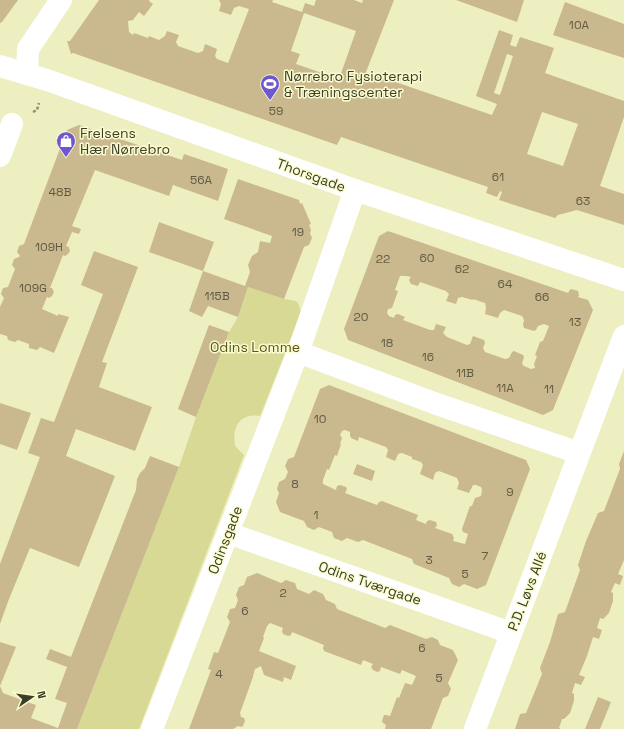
<svg xmlns="http://www.w3.org/2000/svg" width="624" height="729" viewBox="0 0 624 729" font-family="'Space Grotesk',sans-serif">
	<style>
		.green { fill: #d8d994 }
		.building { fill: #cab88e; fill-rule: evenodd }
		.lines { fill: none; stroke-linecap: round; stroke-linejoin: round }
		.path { stroke: #8f9070; stroke-width: 2.5; stroke-dasharray: 3 2; stroke-linecap: butt }
		.minor { stroke: #fff; stroke-width: 22 }
		.labels { text-anchor: middle; stroke-width: 3; stroke-linejoin: round; paint-order: stroke }
		.number-label { font-size: 12px; fill: #605c43 }
		.poi-label { font-size: 14px; fill: #3c3d2a; stroke: #fbfccd; text-anchor: start }
		.street-label { font-size: 14px; fill: #3c3d2a; stroke: #fbfccd }
		.park-label { font-size: 14px; fill: #575621; stroke: #fbfccd }
	</style>
	<rect width="100%" height="100%" fill="#eeefc0"/>
	<!-- green -->
	<path class="green" d="M 248,287 L 284,299 L 296,301 L 299,305 L 301,313 L 260,416 C 239,413 232,428 235,446 L 244,455 L 139,729 L 77,729 L 179,467 L 196,417 L 229,332 L 238,317 Z"/>
	<!-- building -->
	<g class="building">
		<polygon points="0,0 18,0 2,22 0,23"/>
		<path d="M 99,0 L 149,0 L 150,2 L 153,4 L 144,16 L 139,12 L 133,20 L 128,21 L 129,32 L 133,35 L 134,33 L 148,38 L 149,36 L 159,40 L 165,36 L 167,31 L 179,35 L 176,42 L 178,46 L 198,53 L 203,51 L 205,44 L 217,49 L 215,56 L 217,59 L 228,63 L 249,9 L 239,6 L 234,8 L 231,15 L 219,11 L 221,4 L 219,0 L 273,0 L 272,2 L 302,12 L 305,3 L 314,6 L 316,0 L 354,0 L 362,3 L 363,0 L 394,0 L 366,72 L 492,115 L 497,104 L 476,96 L 499,30 L 513,35 L 510,45 L 516,47 L 520,37 L 554,48 L 545,73 L 624,101 L 624,117 L 600,186 L 624,194 L 624,225 L 577,210 L 558,215 L 555,218 L 499,200 L 502,192 L 500,191 L 497,197 L 486,193 L 488,187 L 341,137 L 337,145 L 73,53 L 71,54 L 67,41 L 70,41 ZM 304,13 L 356,31 L 339,79 L 296,64 L 300,54 L 291,51 ZM 507,54 L 513,56 L 500,95 L 494,93 ZM 542,112 L 578,124 L 563,166 L 527,154 Z"/>
		<polygon points="456,0 524,0 517,22"/>
		<polygon points="565,2 624,24 624,58 553,35"/>
		<polygon points="79,125 182,160 184,154 228,169 218,201 173,185 169,196 95,170 72,226 81,229 79,234 72,232 66,246 69,247 70,251 68,254 65,256 63,255 50,288 52,288 54,292 52,296 49,298 47,297 42,309 58,316 58,314 69,317 54,353 40,347 37,350 29,348 29,344 18,340 15,342 8,340 7,336 0,334 0,307 4,298 1,294 3,288 8,287 15,269 12,265 14,259 19,257 20,256 17,252 19,246 24,244 67,130"/>
		<polygon points="238,179 299,200 300,204 302,203 311,224 309,225 311,230 310,233 312,238 309,245 304,247 284,299 248,287 238,317 208,306 202,317 189,311 203,271 245,286 250,272 248,265 252,256 258,252 260,241 270,243 272,236 224,219"/>
		<polygon points="159,222 214,242 203,271 149,252"/>
		<path d="M 388,231 L 568,293 L 569,291 L 571,289 L 578,291 L 579,295 L 578,297 L 588,300 L 593,310 L 553,410 L 543,415 L 348,340 L 344,329 L 379,236 ZM 400,276 L 406,276 L 411,277 L 409,280 L 411,284 L 418,286 L 420,282 L 446,291 L 449,294 L 446,301 L 456,304 L 458,298 L 462,297 L 473,300 L 473,299 L 485,303 L 486,308 L 485,314 L 498,318 L 500,313 L 504,310 L 522,316 L 524,320 L 523,325 L 524,328 L 534,331 L 536,330 L 538,326 L 544,324 L 549,326 L 543,341 L 540,342 L 535,355 L 537,356 L 534,364 L 535,368 L 531,369 L 524,366 L 522,364 L 524,357 L 523,355 L 514,351 L 512,352 L 509,358 L 505,359 L 485,352 L 483,348 L 485,343 L 484,340 L 473,336 L 470,344 L 467,345 L 447,337 L 443,333 L 446,327 L 436,324 L 434,330 L 430,330 L 403,320 L 405,317 L 398,314 L 395,315 L 394,318 L 389,316 L 387,313 L 388,309 L 392,308 L 398,291 L 395,290 Z"/>
		<polygon points="94,251 138,267 102,362 107,363 99,387 152,407 135,451 76,429 66,456 115,476 79,567 30,548 9,599 0,624 0,564 40,457 28,453 41,418 54,422 103,294 81,285"/>
		<polygon points="209,325 229,332 196,417 178,409"/>
		<path d="M 329,385 L 526,460 L 530,469 L 486,585 L 477,589 L 464,584 L 459,587 L 452,584 L 449,578 L 414,564 L 412,559 L 363,540 L 358,542 L 347,538 L 342,541 L 334,538 L 332,532 L 319,527 L 314,530 L 307,527 L 304,521 L 280,512 L 276,502 L 279,493 L 277,489 L 279,482 L 285,479 L 288,472 L 285,466 L 288,459 L 294,457 L 320,389 ZM 345,430 L 350,432 L 350,435 L 351,438 L 358,441 L 359,437 L 386,447 L 388,450 L 386,457 L 395,461 L 398,454 L 402,453 L 412,457 L 412,459 L 421,462 L 423,465 L 420,474 L 433,480 L 435,473 L 439,471 L 457,478 L 459,483 L 457,489 L 469,493 L 473,485 L 476,485 L 481,487 L 482,490 L 481,496 L 475,498 L 472,506 L 470,506 L 462,529 L 463,532 L 468,534 L 465,544 L 453,541 L 454,538 L 452,534 L 435,528 L 437,525 L 436,522 L 430,520 L 427,521 L 426,524 L 416,520 L 418,515 L 382,501 L 379,502 L 377,505 L 345,493 L 347,489 L 346,487 L 340,485 L 337,486 L 336,490 L 323,484 L 323,480 L 327,469 L 329,470 L 335,455 L 337,456 L 341,444 L 340,444 L 342,438 L 340,435 L 342,431 Z"/>
		<polygon points="0,403 31,413 17,450 0,444"/>
		<polygon points="624,451 624,560 618,574 623,576 620,585 615,583 611,592 613,593 613,601 609,613 603,619 600,618 597,628 602,630 599,639 593,637 587,656 579,675 585,677 581,685 575,683 572,693 574,694 574,701 570,713 564,719 562,719 559,728 561,729 515,729 520,714 526,713 542,674 540,668 550,642 558,614 565,612 580,570 578,565 586,541 598,513 604,511 620,469 619,464"/>
		<polygon points="150,456 179,467 77,729 0,729 0,642 16,647 0,686 3,693 27,702 36,705 31,718 58,728 67,703 55,699 67,667 46,659 50,649 71,657 136,490 137,479 140,473 145,468"/>
		<polygon points="357,464 375,471 372,481 353,474"/>
		<polygon points="257,573 281,583 286,580 295,583 297,589 309,594 314,590 323,594 326,600 335,604 337,609 385,628 390,625 426,639 432,637 438,640 440,645 453,650 458,660 448,683 451,689 448,696 443,698 431,729 385,729 386,725 383,723 382,721 384,715 386,715 390,716 397,697 399,698 405,683 412,685 416,676 402,670 400,674 381,667 380,671 377,672 373,670 371,667 373,664 363,660 361,665 324,651 323,648 324,645 292,632 291,635 288,636 283,634 282,631 283,628 270,623 267,626 263,637 264,638 259,651 296,666 291,680 284,677 283,682 264,675 261,666 255,669 253,676 253,677 240,713 241,717 244,718 245,721 243,726 241,727 238,726 233,729 189,729 211,670 208,669 214,652 218,653 230,622 227,617 230,609 235,608 238,600 236,595 239,587 244,585 247,577"/>
		<polygon points="598,697 611,702 600,729 585,729"/>
	</g>
	<g class="lines">
		<!-- path -->
		<polyline class="path" points="33,112 37,110 39,103"/>
		<!-- minor -->
		<g class="minor">
			<polyline points="0,66 47,80 355,190 624,280"/>
			<polyline points="27,74 28,49 61,0"/>
			<polyline points="0,156 12,124"/>
			<polyline points="298,352 434,403 579,453"/>
			<polyline points="228,533 511,633"/>
			<polyline points="152,729 298,352 355,190"/>
			<polyline points="475,729 624,336"/>
		</g>
	</g>
	<!-- icons -->
	<defs>
		<g id="stadium-pin" transform="scale(1)"><path d="M0 17L-7.5 6A9.5 9.5 0 1 1 7.5 6Z" fill="#6f57d1" stroke="#fbfccd"/><path d="M0-5a6.5 5 0 1 0 0 10a6.5 5 0 1 0 0-10ZM-3.5-1.8h7v3.6h-7Z" fill="#fff"/></g>
		<g id="shop-pin" transform="scale(1)"><path d="M0 17L-7.5 6A9.5 9.5 0 1 1 7.5 6Z" fill="#6f57d1" stroke="#fbfccd"/><path d="M-5-2.5h2.3a2.7 3.5 0 0 1 5.4 0H5L5.5 6h-11ZM-1.5-2.5h3a1.5 2.3 0 0 0-3 0Z" fill="#fff"/></g>
	</defs>
	<g fill-rule="evenodd">
		<use href="#stadium-pin" x="270" y="84"/>
		<use href="#shop-pin" x="66" y="141"/>
	</g>
	<g class="labels">
		<!-- number labels -->
		<g class="number-label">
			<text x="579" y="29">10A</text>
			<text x="276" y="115">59</text>
			<text x="498" y="181">61</text>
			<text x="201" y="184">56A</text>
			<text x="60" y="196">48B</text>
			<text x="583" y="205">63</text>
			<text x="298" y="236">19</text>
			<text x="49" y="251">109H</text>
			<text x="427" y="262">60</text>
			<text x="383" y="263">22</text>
			<text x="462" y="273">62</text>
			<text x="505" y="288">64</text>
			<text x="33" y="292">109G</text>
			<text x="217" y="300">115B</text>
			<text x="542" y="301">66</text>
			<text x="361" y="321">20</text>
			<text x="575" y="326">13</text>
			<text x="387" y="347">18</text>
			<text x="428" y="361">16</text>
			<text x="465" y="377">11B</text>
			<text x="505" y="392">11A</text>
			<text x="549" y="393">11</text>
			<text x="320" y="423">10</text>
			<text x="295" y="488">8</text>
			<text x="510" y="496">9</text>
			<text x="316" y="519">1</text>
			<text x="485" y="560">7</text>
			<text x="429" y="564">3</text>
			<text x="465" y="578">5</text>
			<text x="283" y="597">2</text>
			<text x="245" y="615">6</text>
			<text x="422" y="652">6</text>
			<text x="219" y="678">4</text>
			<text x="439" y="682">5</text>
		</g>
		<!-- poi labels -->
		<g class="poi-label">
			<text x="284" y="81">Nørrebro Fysioterapi<tspan x="284" dy="16">&amp; Træningscenter</tspan></text>
			<text x="80" y="138">Frelsens<tspan x="80" dy="16">Hær Nørrebro</tspan></text>
		</g>
		<!-- street labels -->
		<g class="street-label">
			<text transform="translate(311 175) rotate(20)" y="5">Thorsgade</text>
			<text transform="translate(225 540) rotate(-69)" y="5">Odinsgade</text>
			<text transform="translate(370 583) rotate(19)" y="5">Odins Tværgade</text>
			<text transform="translate(527 591) rotate(-69)" y="5">P.D. Løvs Allé</text>
		</g>
		<!-- park labels -->
		<g class="park-label">
			<text x="255" y="352">Odins Lomme</text>
		</g>
	</g>
	<!-- north arrow -->
	<g transform="translate(32 697) rotate(77)" stroke="#fbfccd" stroke-width="3" paint-order="stroke">
	<path d="M0-3L7 15L0 10L-7 15Z" fill="#3c3d2a"/>
	<text y="-6" font-size="11" font-weight="bold" text-anchor="middle" fill="#3c3d2a">N</text>
	</g>
</svg>
